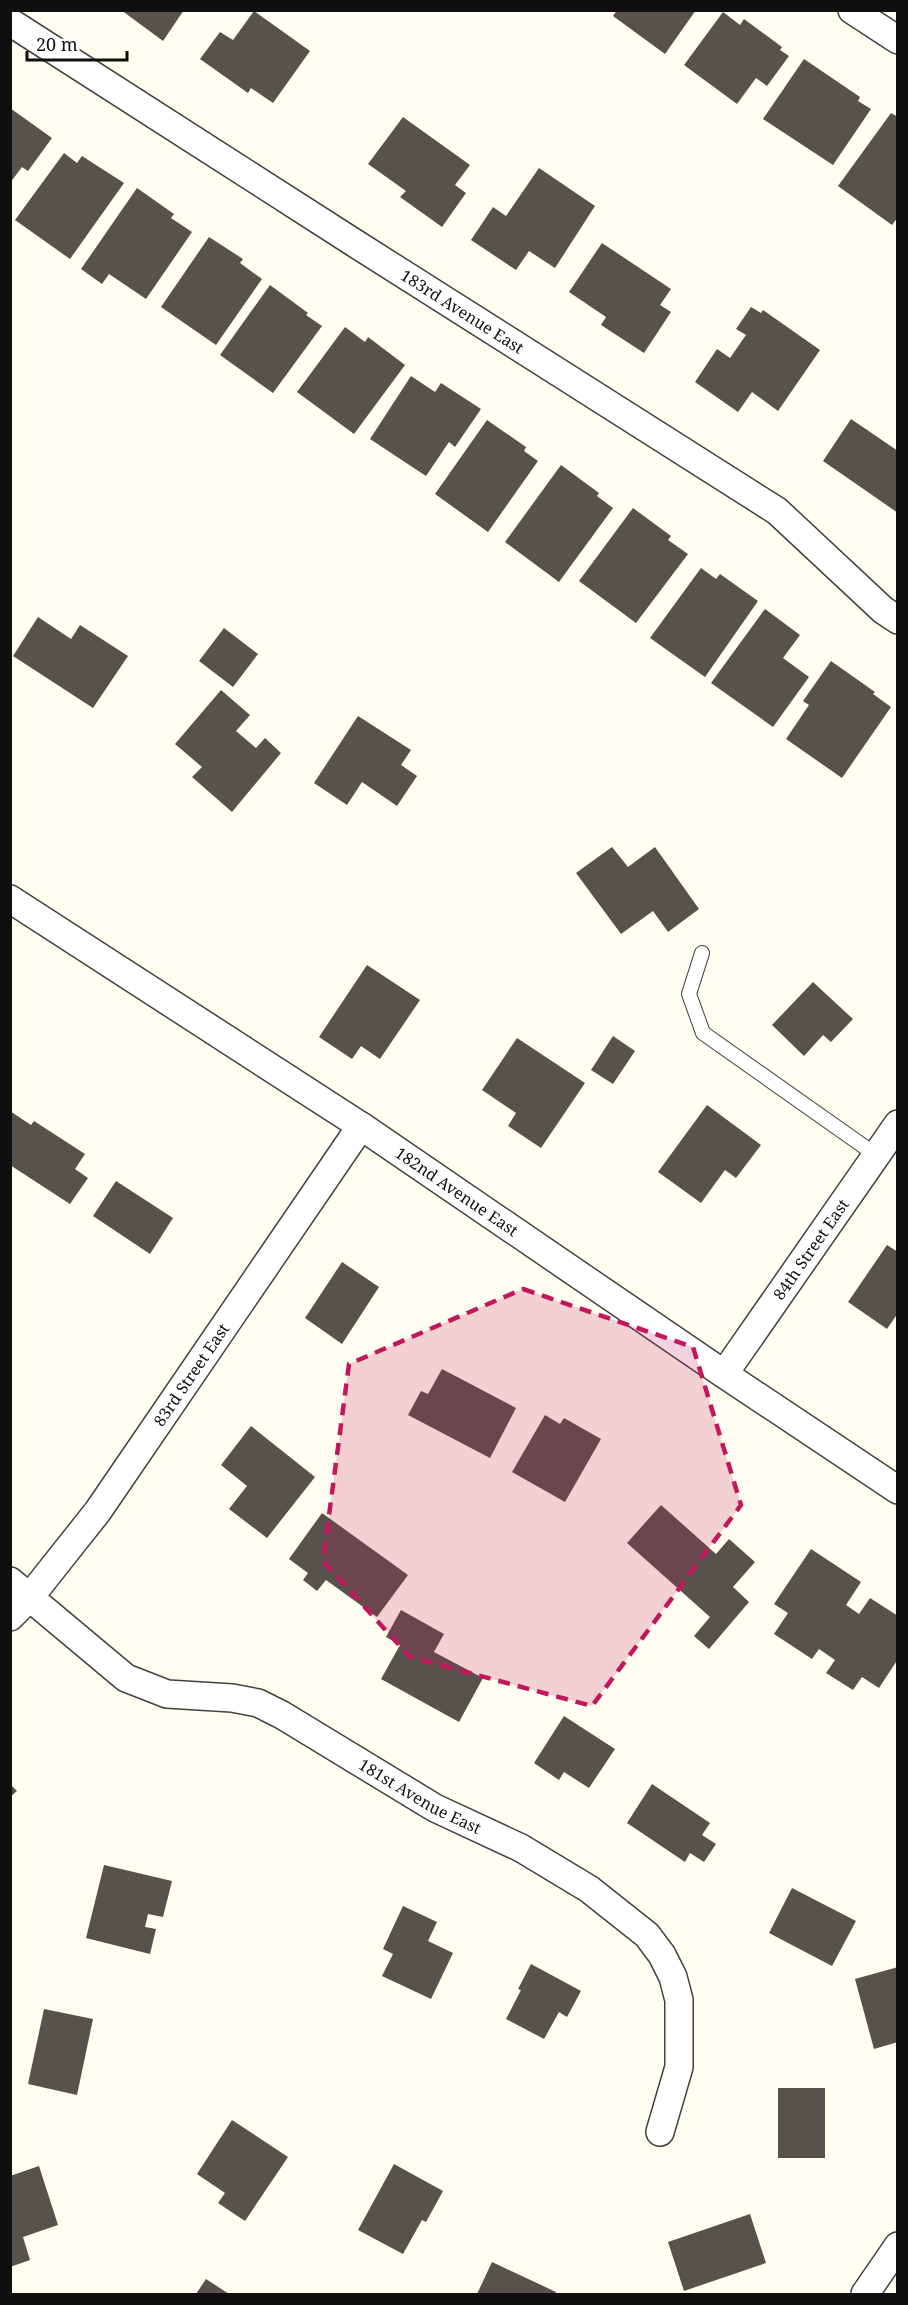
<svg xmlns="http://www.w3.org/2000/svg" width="908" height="2305" viewBox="0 0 908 2305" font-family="'Noto Serif',serif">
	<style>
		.building { fill: #57524b }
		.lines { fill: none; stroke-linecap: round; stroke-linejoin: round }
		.lane-casing { stroke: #424242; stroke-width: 16 }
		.street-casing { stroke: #424242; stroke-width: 30 }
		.lane { stroke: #fff; stroke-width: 14 }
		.street { stroke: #fff; stroke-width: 27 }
		.marked { fill: #c2185b; fill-opacity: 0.2; stroke: #c2185b; stroke-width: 4.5; stroke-dasharray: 12 8; stroke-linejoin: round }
		.labels { text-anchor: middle; stroke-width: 6; stroke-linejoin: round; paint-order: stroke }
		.street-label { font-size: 16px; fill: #0f0f0f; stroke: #fff }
	</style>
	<rect width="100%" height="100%" fill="#fffef1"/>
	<!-- building -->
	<g class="building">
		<polygon points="121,10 184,10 163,41"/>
		<polygon points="617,10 696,10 665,54 613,16"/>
		<polygon points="254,11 310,51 273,103 251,88 248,93 200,59 220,32 233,40"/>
		<polygon points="723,12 740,25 744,19 782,47 780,50 789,56 767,86 756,78 737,104 684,65"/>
		<polygon points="804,59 860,97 858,101 871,109 833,165 763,119"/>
		<polygon points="10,108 52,138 28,171 22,167 10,183"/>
		<polygon points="891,113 898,117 898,217 892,225 838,186"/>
		<polygon points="403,117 470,165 455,185 466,193 442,227 400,197 406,191 368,164"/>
		<polygon points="64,153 77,163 82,156 124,183 70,259 15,220"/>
		<polygon points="539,168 595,206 555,268 529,251 516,270 471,240 493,207 506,216"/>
		<polygon points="137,188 174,214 171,218 192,232 146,299 109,274 102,284 81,269"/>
		<polygon points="209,237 243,259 240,263 262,279 216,345 161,307"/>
		<polygon points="602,243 671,289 660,305 671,312 644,353 601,325 606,317 569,292"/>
		<polygon points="270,285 308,313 306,315 322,326 273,393 220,355"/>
		<polygon points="751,307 761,313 763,310 820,350 778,411 752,392 738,412 695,382 717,349 730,358 746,335 736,329"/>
		<polygon points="345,327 365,342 368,337 405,365 354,434 297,392"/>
		<polygon points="411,376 435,392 441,383 481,409 455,447 449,442 426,476 370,439"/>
		<polygon points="851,419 898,451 898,513 823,461"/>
		<polygon points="487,420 526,447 524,451 538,461 488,532 435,494"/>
		<polygon points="561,465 599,493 597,496 613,508 559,582 505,542"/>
		<polygon points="633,508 671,536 668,540 688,554 636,623 579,581"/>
		<polygon points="701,568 716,579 720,574 758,601 705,677 650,638"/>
		<polygon points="765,609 800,635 783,658 809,677 773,727 711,683"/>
		<polygon points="38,617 71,639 80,625 128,656 93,708 13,656"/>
		<polygon points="224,628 258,654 233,687 199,661"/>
		<polygon points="831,661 875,692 873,694 891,707 842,778 786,739 809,705 803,701"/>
		<polygon points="221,690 250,715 236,731 256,748 265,738 281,753 232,812 192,777 202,767 175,744"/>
		<polygon points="358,716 411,750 401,765 417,776 397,806 362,782 347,805 314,783"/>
		<polygon points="612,847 628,867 655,847 699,909 668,932 653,911 621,934 576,873"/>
		<polygon points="367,965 420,1000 380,1059 361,1046 352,1059 319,1037"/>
		<polygon points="813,982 853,1019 831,1042 823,1035 804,1056 772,1025"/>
		<polygon points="613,1036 635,1051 613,1084 591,1070"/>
		<polygon points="517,1038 585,1083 541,1148 508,1126 516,1113 482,1090"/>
		<polygon points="707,1105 761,1145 736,1178 725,1170 701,1203 658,1172"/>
		<polygon points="10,1111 31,1125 34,1121 85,1154 75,1169 88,1178 70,1204 10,1165"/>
		<polygon points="116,1181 173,1218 150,1254 93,1216"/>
		<polygon points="887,1245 898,1252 898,1313 887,1329 848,1302"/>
		<polygon points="342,1262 379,1287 342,1344 305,1318"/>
		<polygon points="442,1369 516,1408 490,1458 408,1415 421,1391 428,1394"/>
		<polygon points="545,1415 560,1424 564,1418 601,1439 565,1502 512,1472"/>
		<polygon points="251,1426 315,1477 267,1538 229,1509 247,1486 221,1465"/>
		<polygon points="661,1505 716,1554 729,1539 755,1562 733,1587 749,1602 709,1649 694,1636 710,1617 627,1543"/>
		<polygon points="322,1513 408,1575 377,1617 326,1580 317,1591 303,1580 308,1573 289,1559"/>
		<polygon points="811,1549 861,1582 846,1605 859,1614 870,1598 898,1616 898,1659 879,1688 862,1677 853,1690 826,1673 835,1660 819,1649 812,1659 774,1634 788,1613 774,1604"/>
		<polygon points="401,1610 444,1634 434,1652 483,1678 459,1722 381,1679 400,1645 386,1637"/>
		<polygon points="564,1716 615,1749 589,1788 564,1772 559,1780 534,1763"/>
		<polygon points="10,1784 17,1791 10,1797"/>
		<polygon points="652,1784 710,1823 702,1835 716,1844 704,1862 690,1853 685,1862 627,1823"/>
		<polygon points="104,1865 172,1881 163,1917 148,1914 145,1927 156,1929 150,1954 86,1938"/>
		<polygon points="792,1888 856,1921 832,1966 769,1933"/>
		<polygon points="403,1906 437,1922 428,1941 453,1953 431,1999 382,1976 393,1954 383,1949"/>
		<polygon points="531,1964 581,1991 567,2017 559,2012 544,2039 506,2019 521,1990 518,1989"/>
		<polygon points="898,1967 898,2042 874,2049 855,1979"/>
		<polygon points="44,2009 93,2019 77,2095 28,2084"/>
		<rect x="778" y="2088" width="47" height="70"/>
		<polygon points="232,2120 288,2157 245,2221 218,2203 225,2193 197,2174"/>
		<polygon points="394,2164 443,2191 426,2222 422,2220 403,2254 358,2230"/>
		<polygon points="39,2166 58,2225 23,2237 30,2260 10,2267 10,2176"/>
		<polygon points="750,2214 766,2263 684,2291 668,2242"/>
		<polygon points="492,2262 556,2292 555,2294 477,2294"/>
		<polygon points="206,2279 229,2294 196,2294"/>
	</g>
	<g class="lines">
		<!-- lane casing -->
		<g class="lane-casing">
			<polyline id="lane" points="702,953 689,994 703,1033 876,1155"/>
		</g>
		<!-- street casing -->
		<g class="street-casing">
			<g id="street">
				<polyline points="852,10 898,40"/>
				<path id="s1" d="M 10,22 L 353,242 L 777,511 L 883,610 L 898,620"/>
				<path id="s2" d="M 10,899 L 361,1126 L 724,1374 L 898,1490"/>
				<path id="s3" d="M 724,1374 L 898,1124"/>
				<path id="s4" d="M 10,1581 L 126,1678 L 167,1694 L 232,1698 L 258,1703 L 282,1715 L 435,1808 L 521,1848 L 589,1889 L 647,1935 L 662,1955 L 673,1977 L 679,2000 L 679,2067 L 660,2132"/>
				<path id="s5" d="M 10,1617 L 29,1598 L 98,1511 L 361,1126"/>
				<polyline points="865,2294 898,2246"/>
			</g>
		</g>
		<!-- lane -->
		<use href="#lane" class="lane"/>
		<!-- street -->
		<use href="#street" class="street"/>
	</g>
	<!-- marked area -->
	<path class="marked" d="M 523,1289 L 693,1347 L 741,1505 L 592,1706 L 410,1657 L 323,1561 L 349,1364 Z"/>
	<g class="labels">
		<!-- street labels -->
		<g class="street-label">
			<text dy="6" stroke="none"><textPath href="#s1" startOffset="537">183rd Avenue East</textPath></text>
			<text dy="6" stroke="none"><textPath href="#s2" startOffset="534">182nd Avenue East</textPath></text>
			<text dy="6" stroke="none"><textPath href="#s3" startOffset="152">84th Street East</textPath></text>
			<text dy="6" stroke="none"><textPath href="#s5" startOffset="303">83rd Street East</textPath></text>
			<text dy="6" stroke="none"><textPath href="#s4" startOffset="474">181st Avenue East</textPath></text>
		</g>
	</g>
	<!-- border -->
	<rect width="908" height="2305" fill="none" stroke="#0f0f0f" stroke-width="24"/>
	<!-- scale -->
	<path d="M27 51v9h100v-9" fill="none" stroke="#0f0f0f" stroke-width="3"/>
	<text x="36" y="51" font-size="18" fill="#0f0f0f" stroke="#ffffff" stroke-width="4.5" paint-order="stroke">20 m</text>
</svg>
